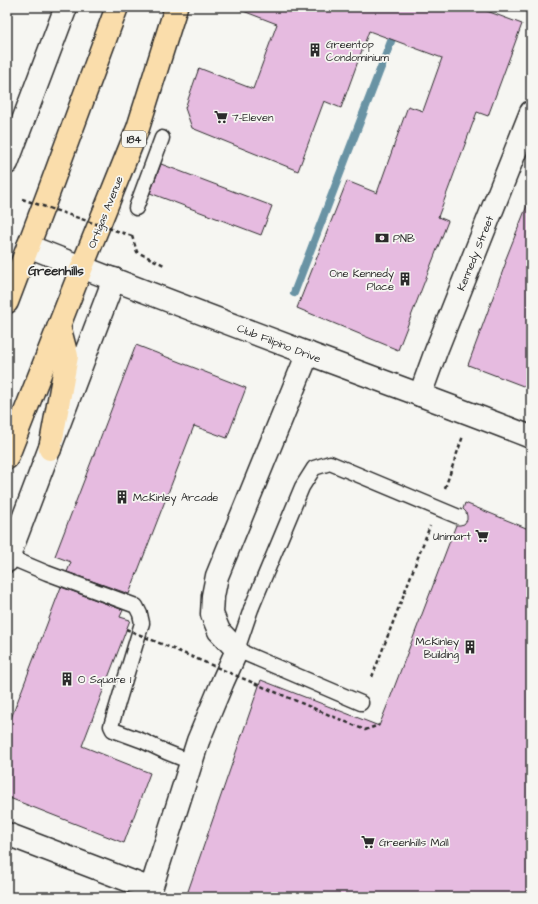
<svg xmlns="http://www.w3.org/2000/svg" width="538" height="904" viewBox="0 0 538 904" font-family="'Architects Daughter',sans-serif">
	<style>
		.lines { fill: none; stroke-linecap: round; stroke-linejoin: round }
		.stream { stroke: #6993a4; stroke-width: 8 }
		.building { fill: #e6bbe0; stroke: #2b2b2b }
		.service-casing { stroke: #2b2b2b; stroke-width: 17 }
		.minor-casing { stroke: #2b2b2b; stroke-width: 25 }
		.tertiary-casing { stroke: #2b2b2b; stroke-width: 25 }
		.primary-casing { stroke: #2b2b2b; stroke-width: 25 }
		.path { stroke: #2b2b2b; stroke-width: 2.5; stroke-dasharray: 4 3; stroke-linecap: butt }
		.service { stroke: #f6f6f2; stroke-width: 14 }
		.minor { stroke: #f6f6f2; stroke-width: 22 }
		.tertiary { stroke: #f6f6f2; stroke-width: 22 }
		.primary { stroke: #faddab; stroke-width: 22 }
		.service-bridge-casing { stroke: #2b2b2b; stroke-width: 17; stroke-linecap: butt }
		.path-bridge { stroke: #2b2b2b; stroke-width: 2.5; stroke-dasharray: 4 3; stroke-linecap: butt }
		.service-bridge { stroke: #f6f6f2; stroke-width: 14 }
		.labels { text-anchor: middle; stroke-width: 3.5; stroke-linejoin: round; paint-order: stroke }
		.shield { fill: #f6f6f2; stroke: #686867; stroke-width: 1 }
		.shield-label { font-size: 10px; font-weight: bold; fill: #2b2b2b }
		.poi-label { font-size: 11px; fill: #2b2b2b; stroke: #f6f6f2; text-anchor: start }
		.street-label { font-size: 11px; fill: #2b2b2b; stroke: #f6f6f2 }
		.quarter-label { font-size: 13px; font-weight: bold; fill: #2b2b2b; stroke: #f6f6f2 }
	</style>
	<rect width="100%" height="100%" fill="#f6f6f2"/>
	<filter id="ink" filterUnits="userSpaceOnUse"><feTurbulence type="fractalNoise" baseFrequency=".025" numOctaves="2"/><feDisplacementMap in="SourceGraphic" scale="8" xChannelSelector="R" yChannelSelector="G"/><feConvolveMatrix kernelMatrix="1 2 1 2 8 2 1 2 1" color-interpolation-filters="sRGB"/></filter>
	<g filter="url(#ink)">
		<g class="lines">
			<!-- stream -->
			<polyline class="stream" points="294,293 395,31"/>
		</g>
		<!-- building -->
		<g class="building">
			<polygon points="238,7 476,7 522,24 488,116 477,112 438,217 448,221 398,350 297,308 347,181 377,193 408,106 423,111 442,58 369,31 341,108 324,101 298,171 192,128 185,108 199,68 253,89 277,24 238,9"/>
			<polygon points="161,164 272,206 261,235 150,193"/>
			<polygon points="530,198 531,198 531,389 468,365 506,262 505,261"/>
			<polygon points="136,345 246,388 227,438 194,426 129,594 67,572 71,562 55,556"/>
			<polygon points="465,503 531,530 531,897 186,897 261,680 379,726 389,701 456,525 460,525 464,524 467,520 467,516 466,512 463,509"/>
			<polygon points="61,587 123,610 120,617 130,620 82,746 150,773 124,843 7,797 7,729"/>
		</g>
		<g class="lines">
			<!-- service casing -->
			<g class="service-casing">
				<g id="service">
					<polyline points="136,208 162,138"/>
					<polyline points="9,557 47,573 136,606 140,614 142,623 111,726 113,730 143,741 166,752 191,762"/>
					<polyline points="251,609 237,650 361,703"/>
				</g>
			</g>
			<!-- minor casing -->
			<g class="minor-casing">
				<g id="minor">
					<polyline points="7,163 66,7"/>
					<polyline points="420,395 436,351 531,112"/>
					<polyline points="7,561 114,279"/>
					<polyline points="7,834 151,889"/>
					<polyline points="148,897 151,889 198,741 223,681 237,650 219,631 212,614 213,596 217,576 308,353"/>
				</g>
			</g>
			<!-- tertiary casing -->
			<g class="tertiary-casing">
				<path id="tertiary" d="M 28,246 C 121,283 214,318 307,353 C 382,381 457,408 531,437"/>
			</g>
			<!-- primary casing -->
			<g class="primary-casing">
				<g id="primary">
					<polyline points="7,302 48,194 117,7"/>
					<polyline points="50,449 67,356 59,326"/>
					<polyline points="7,458 82,267 138,128 176,7"/>
				</g>
			</g>
			<!-- path -->
			<g class="path">
				<polyline points="132,236 137,252 164,265"/>
				<polyline points="445,488 463,436"/>
				<polyline points="372,677 430,526"/>
			</g>
			<!-- service -->
			<use href="#service" class="service"/>
			<!-- minor -->
			<use href="#minor" class="minor"/>
			<!-- tertiary -->
			<use href="#tertiary" class="tertiary"/>
			<!-- primary -->
			<use href="#primary" class="primary"/>
			<!-- service-bridge casing -->
			<g class="service-bridge-casing">
				<polyline id="service-bridge" points="251,609 302,487 314,468 330,463 459,517"/>
			</g>
			<!-- path-bridge -->
			<g class="path-bridge">
				<polyline points="22,199 132,236"/>
				<polyline points="126,629 365,730 379,725"/>
			</g>
			<!-- service-bridge -->
			<use href="#service-bridge" class="service-bridge"/>
		</g>
	</g>
	<!-- icons -->
	<defs>
		<g id="building-bare" transform="scale(1.08)"><path d="M-4-6H4V6H1V3H-1V6H-4ZM-2.5-4.3h1.7v1.8h-1.7ZM.8-4.3h1.7v1.8H.8ZM-2.5-1h1.7V.8h-1.7ZM.8-1h1.7V.8H.8Z" fill="#2b2b2b" stroke="#f6f6f2" stroke-width="2.5" paint-order="stroke"/></g>
		<g id="supermarket-bare" transform="scale(1.08)"><path d="M-6-5.5h2.5l.6 2H6L4.5 2H-2.5L-4.4-4H-6ZM-1.5 3.2a1.3 1.3 0 1 0 .1 0ZM3 3.2a1.3 1.3 0 1 0 .1 0Z" fill="#2b2b2b" stroke="#f6f6f2" stroke-width="2.5" paint-order="stroke"/></g>
		<g id="bank-bare" transform="scale(1.08)"><path d="M-6-4H6V4H-6ZM0-2.3a2.3 2.3 0 1 0 0 4.6a2.3 2.3 0 1 0 0-4.6Z" fill="#2b2b2b" stroke="#f6f6f2" stroke-width="2.5" paint-order="stroke"/></g>
	</defs>
	<g fill-rule="evenodd">
		<use href="#building-bare" x="315" y="50"/>
		<use href="#supermarket-bare" x="221" y="117"/>
		<use href="#bank-bare" x="382" y="238"/>
		<use href="#building-bare" x="405" y="279"/>
		<use href="#building-bare" x="122" y="497"/>
		<use href="#supermarket-bare" x="482" y="536"/>
		<use href="#building-bare" x="470" y="647"/>
		<use href="#building-bare" x="67" y="679"/>
		<use href="#supermarket-bare" x="368" y="842"/>
	</g>
	<g class="labels">
		<!-- shield labels -->
		<rect class="shield" x="122" y="131" width="24" height="16" rx="3"/>
		<g class="shield-label">
			<text x="134" y="143">184</text>
		</g>
		<!-- poi labels -->
		<g class="poi-label">
			<text x="326" y="48">Greentop<tspan x="326" dy="13">Condominium</tspan></text>
			<text x="232" y="121">7-Eleven</text>
			<text x="393" y="242">PNB</text>
			<text x="394" y="277" text-anchor="end">One Kennedy<tspan x="394" dy="13">Place</tspan></text>
			<text x="133" y="501">McKinley Arcade</text>
			<text x="471" y="540" text-anchor="end">Unimart</text>
			<text x="459" y="645" text-anchor="end">McKinley<tspan x="459" dy="13">Building</tspan></text>
			<text x="78" y="683">O Square 1</text>
			<text x="379" y="846">Greenhills Mall</text>
		</g>
		<!-- street labels -->
		<g class="street-label">
			<text transform="translate(105 212) rotate(-68)" y="4">Ortigas Avenue</text>
			<text transform="translate(475 253) rotate(-68)" y="4">Kennedy Street</text>
			<text transform="translate(279 343) rotate(21)" y="4">Club Filipino Drive</text>
		</g>
		<!-- quarter labels -->
		<g class="quarter-label">
			<text x="56" y="275">Greenhills</text>
		</g>
	</g>
	<!-- margin -->
	<rect width="538" height="904" fill="none" stroke="#f6f6f2" stroke-width="24"/>
	<rect x="12" y="12" width="514" height="880" fill="none" stroke="#2b2b2b" stroke-width="1.5" filter="url(#ink)"/>
</svg>
